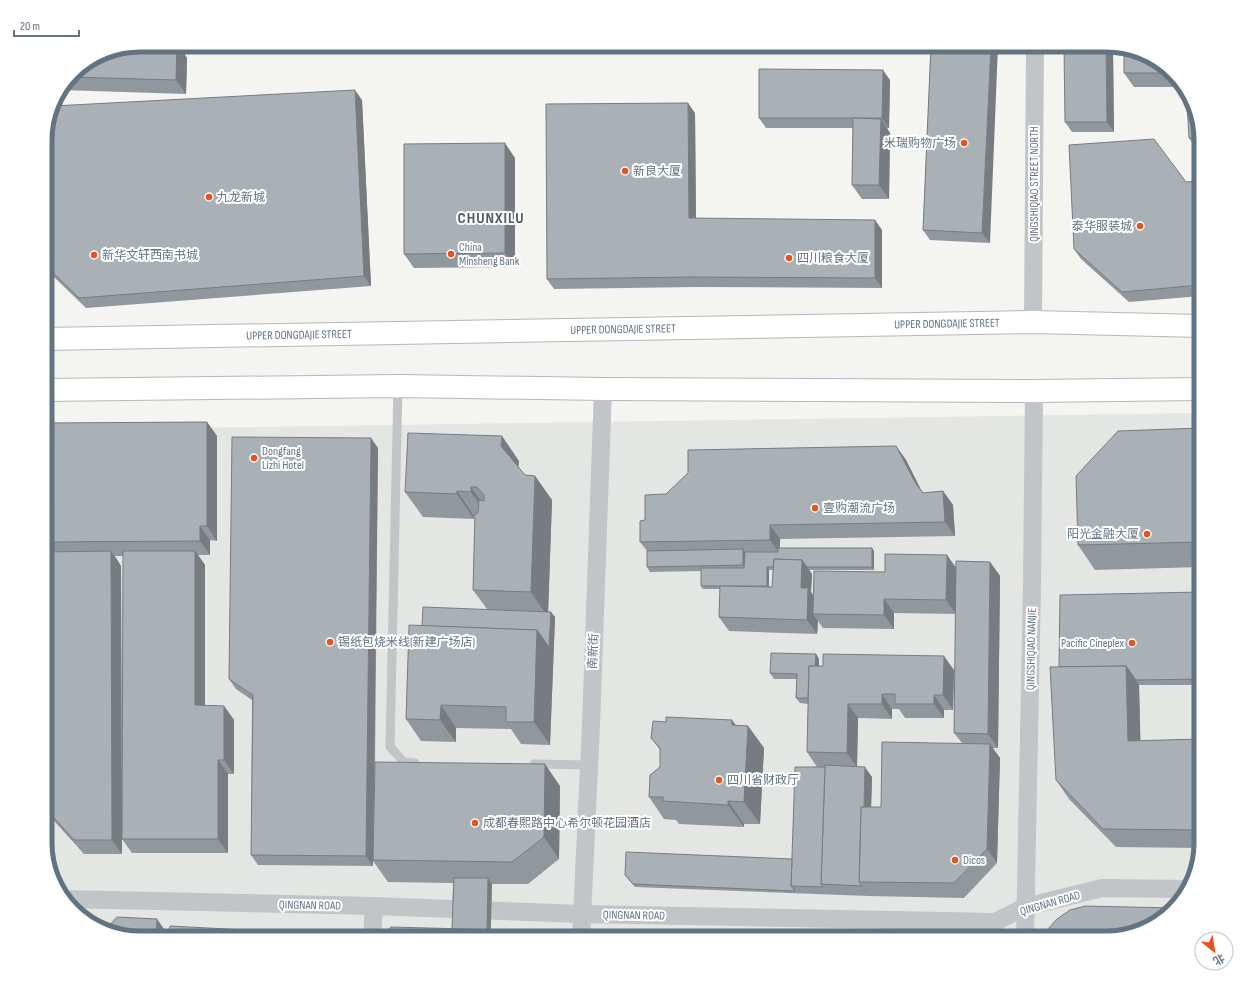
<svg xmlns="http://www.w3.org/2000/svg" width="1246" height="983" viewBox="0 0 1246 983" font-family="'Sofia Sans Condensed','Noto Sans SC',sans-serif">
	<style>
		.built { fill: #e4e6e3 }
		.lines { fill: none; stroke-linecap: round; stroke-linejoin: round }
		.primary-casing { stroke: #b4b8bc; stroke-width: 24 }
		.lane { stroke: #c1c5c8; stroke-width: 9 }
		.street { stroke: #c1c5c8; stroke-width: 18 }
		.primary { stroke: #fff; stroke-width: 22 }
		.wall { fill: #91989d; fill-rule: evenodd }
		.shaded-wall { fill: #767c80 }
		.building { fill: #a9b1b7; stroke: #767c80 }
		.poi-dot { fill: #e8521c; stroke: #fff; stroke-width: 1.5 }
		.labels { text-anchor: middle; stroke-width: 4; stroke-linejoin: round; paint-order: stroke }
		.poi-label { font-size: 12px; fill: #627382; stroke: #fff; text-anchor: start }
		.street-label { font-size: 12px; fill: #627382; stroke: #fff }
		.district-label { font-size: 16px; font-weight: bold; letter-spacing: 1px; fill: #505c67; stroke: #fff }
		.rim { fill: none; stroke: #627382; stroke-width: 5 }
	</style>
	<rect width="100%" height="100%" fill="#f4f4f0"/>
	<!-- built -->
	<polygon class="built" points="1201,413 1201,843 1196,874 1178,905 1148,928 1106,938 140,938 109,933 78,915 55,885 45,849 45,430"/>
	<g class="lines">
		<!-- primary casing -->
		<g class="primary-casing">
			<g id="primary">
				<path id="s1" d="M 45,339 L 1033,322 L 1201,326"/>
				<polyline points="45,390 398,386 603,389 1034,391 1201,389"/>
			</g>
		</g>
		<!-- lane -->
		<g class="lane">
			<polyline points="398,386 390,747 404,762 415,763"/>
			<polyline points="534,764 589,765"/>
		</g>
		<!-- street -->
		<g class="street">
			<polyline points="1033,322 1035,45"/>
			<polyline points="65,899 374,906 582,914 995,922 1025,907 1102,888 1187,889"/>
			<polyline points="372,938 374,906"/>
			<polyline points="581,938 591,725 603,389"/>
			<polyline points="1025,938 1032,585 1034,391"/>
		</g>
		<!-- primary -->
		<use href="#primary" class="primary"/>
	</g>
	<!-- wall -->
	<g class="wall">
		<polygon points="140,45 178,45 187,58 186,94 61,90 77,69"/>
		<polygon points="348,45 433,45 433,47"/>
		<polygon points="611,45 767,45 766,51"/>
		<polygon points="931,45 990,243 930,240 923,230"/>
		<polygon points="1113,51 1114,132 1072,132 1065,122"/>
		<polygon points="1168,68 1183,87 1134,87 1124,73"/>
		<polygon points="890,80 889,128 887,128 890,133 889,199 862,199 852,185 853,128 766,128 759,118"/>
		<polygon points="362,100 371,286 86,308 54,277 47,267"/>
		<polygon points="1192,103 1201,140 1201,153 1199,153 1189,138"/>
		<polygon points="695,113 696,218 882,230 882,288 696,287 554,289 547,279"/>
		<polygon points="515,158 515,267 414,268 404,254"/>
		<polygon points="1201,181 1201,296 1129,302 1081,259 1074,249 1186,182"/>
		<polygon points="207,422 217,436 217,541 210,540 210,555 198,555 205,565 205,705 224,706 234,720 234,774 228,774 228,853 132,853 122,839 123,556 115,556 121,566 122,854 84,854 55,822 45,808 48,552 45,548 45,423"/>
		<polygon points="1201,428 1201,567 1095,570 1078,545"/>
		<path d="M 896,446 L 906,460 L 921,490 L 923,493 L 943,491 L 953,505 L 955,536 L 780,539 L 780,548 L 872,548 L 874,551 L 874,570 L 809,570 L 812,574 L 811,592 L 813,595 L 885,572 L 956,568 L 990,562 L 1000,576 L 998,748 L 992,748 L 1000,758 L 997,863 L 964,898 L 869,896 L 635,887 L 625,875 L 792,859 L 825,767 L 817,767 L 807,752 L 808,704 L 800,703 L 796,698 L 797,679 L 774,679 L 770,673 L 816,654 L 819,659 L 819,666 L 954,670 L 953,710 L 944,710 L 944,718 L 905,718 L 899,709 L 892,709 L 892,719 L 858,718 L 857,766 L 872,777 L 871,807 L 881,807 L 962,743 L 954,733 L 956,614 L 894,613 L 894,629 L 823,628 L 818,621 L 817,634 L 729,631 L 719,617 L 720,589 L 703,589 L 701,586 L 701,571 L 650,572 L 647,567 L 647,551 L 640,542 L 645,520 L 666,494 ZM 769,570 L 773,570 L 772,587 L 769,587 Z"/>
		<polygon points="378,448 375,769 560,786 559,859 528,884 492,884 491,930 452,929 453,883 388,882 373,861 373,866 258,865 251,855 252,700 236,689 229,679"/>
		<polygon points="519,461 518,467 525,475 535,476 552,500 548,612 555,617 550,745 521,744 511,729 456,728 456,742 421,741 406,719 487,609 473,590 475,516 474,516 474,519 423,517 405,492"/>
		<polygon points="1201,592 1201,685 1139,685 1140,741 1201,739 1201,843 1200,848 1116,847 1069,799 1056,780 1059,667"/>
		<polygon points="732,720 736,725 748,726 764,748 760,824 744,824 744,827 679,824 676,820 664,819 649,797 660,767 660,750 651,738"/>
	</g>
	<!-- shaded-wall -->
	<g class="shaded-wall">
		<polygon points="177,45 178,45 187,58 186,94 176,80"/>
		<polygon points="762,45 767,45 766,51"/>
		<polygon points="991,45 998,45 990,243 982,233"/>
		<polygon points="1106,45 1109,46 1113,51 1114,132 1107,122"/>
		<polygon points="883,70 890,80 889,128 882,118"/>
		<polygon points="355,90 362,100 371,286 364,276"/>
		<polygon points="688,103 695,113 696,228 689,218"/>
		<polygon points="881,119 890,133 889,199 879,185"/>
		<polygon points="505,143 515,158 515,267 505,253"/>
		<polygon points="875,220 882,230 882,288 875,278"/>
		<polygon points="207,422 217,436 217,541 207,526"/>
		<polygon points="502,436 519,461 518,471 501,446"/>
		<polygon points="371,438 378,448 373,860 373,866 366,856"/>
		<polygon points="896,446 906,460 925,498 916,484"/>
		<polygon points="535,476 552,500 548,617 531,592"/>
		<polygon points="471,487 488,511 488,516 471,492"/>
		<polygon points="457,491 474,516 474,519 457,494"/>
		<polygon points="943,491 953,505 955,536 945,522"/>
		<polygon points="770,525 780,539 780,554 770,540"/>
		<polygon points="200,526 210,540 210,555 200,541"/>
		<polygon points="872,548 874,551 874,570 872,567"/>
		<polygon points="743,549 747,554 746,570 743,565"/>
		<polygon points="111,551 121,566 122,854 112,840"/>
		<polygon points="195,551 205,565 205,719 195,705"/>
		<polygon points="947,555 957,569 956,614 946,600"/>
		<polygon points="802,560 812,574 811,592 818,602 813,614 818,621 817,634 807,620 801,588"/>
		<polygon points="990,562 1000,576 998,748 988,734"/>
		<polygon points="767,567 769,570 769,589 767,586"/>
		<polygon points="884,599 894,613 894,629 884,615"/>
		<polygon points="551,612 555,617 550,745 534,722 537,630"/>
		<polygon points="816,654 819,659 818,704 815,699"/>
		<polygon points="944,656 954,670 953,710 943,695"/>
		<polygon points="1126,666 1139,685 1141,760 1128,741"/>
		<polygon points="882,694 892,709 892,719 882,704"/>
		<polygon points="934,695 944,710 944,718 934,704"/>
		<polygon points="848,704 858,718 857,767 847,753"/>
		<polygon points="441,705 456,728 456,742 440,720"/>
		<polygon points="224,706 234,720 234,774 224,760"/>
		<polygon points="732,720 747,742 748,726 764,748 760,824 744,802 732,725"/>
		<polygon points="990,744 1000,758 997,863 987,849"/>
		<polygon points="218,760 228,774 228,853 218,839"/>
		<polygon points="545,764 560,786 559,859 544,837"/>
		<polygon points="865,767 872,777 869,882 862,882"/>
		<polygon points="728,801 744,824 744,827 728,805"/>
		<polygon points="488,878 492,884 490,938 487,938"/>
		<polygon points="157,919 164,929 164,938 156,938"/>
		<polygon points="265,931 269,936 269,938 265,938"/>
	</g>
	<!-- building -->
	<g class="building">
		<polygon points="140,45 177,45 176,80 71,77 77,69 104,52"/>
		<polygon points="931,45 991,45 982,233 923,230"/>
		<polygon points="1064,45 1106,45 1107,122 1065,122"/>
		<polygon points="1124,48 1142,52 1168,68 1172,73 1124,73"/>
		<polygon points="759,69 883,70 882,118 759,118"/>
		<polygon points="355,90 364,276 79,298 47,267 45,186 45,133 53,106"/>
		<polygon points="688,103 689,218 875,220 875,278 689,277 547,279 546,104"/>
		<polygon points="1187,103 1192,103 1201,138 1189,138"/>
		<polygon points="853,118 881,119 879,185 852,185"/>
		<polygon points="1154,139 1186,182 1201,181 1201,285 1122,292 1074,249 1069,145"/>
		<polygon points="505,143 505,253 404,254 404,144"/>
		<polygon points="207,422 207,526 200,526 200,541 45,542 45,423"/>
		<polygon points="1201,428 1201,542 1078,545 1076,476 1118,431"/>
		<polygon points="408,433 502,436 501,446 525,475 535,476 531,592 473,590 475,513 478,513 479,500 484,501 484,495 477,487 471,487 471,492 457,491 457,494 405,492"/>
		<polygon points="232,437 371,438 366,856 251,855 253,695 229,679"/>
		<polygon points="896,446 916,484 923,493 943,491 945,522 770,525 770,540 640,542 640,521 645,520 645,495 666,494 688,473 688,450"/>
		<polygon points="778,548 872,548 872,567 807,567 802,560 774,559 773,567 767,567 767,586 701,586 701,568 744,568 745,552 778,552"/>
		<polygon points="743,549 743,565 647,567 647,551"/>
		<polygon points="111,551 112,840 74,840 45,808 45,552"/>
		<polygon points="123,551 195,551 195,705 224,706 224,760 218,760 218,839 122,839"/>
		<polygon points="885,554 947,555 946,600 884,599 884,615 813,614 814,571 885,572"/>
		<polygon points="774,559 802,560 801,588 808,588 807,620 719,617 720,586 772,587"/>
		<polygon points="956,561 990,562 988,734 954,733"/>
		<polygon points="1201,592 1201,679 1136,680 1126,666 1059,667 1060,595"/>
		<polygon points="423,607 551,612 549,647 537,630 422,626"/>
		<polygon points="409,625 537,630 534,722 506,722 506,707 441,705 440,720 406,719"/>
		<polygon points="771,653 816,654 815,666 809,666 808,698 796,698 797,674 770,673"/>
		<polygon points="823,654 944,656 943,695 934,695 934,704 895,704 895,694 882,694 882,704 848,704 847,753 807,752 809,666 823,666"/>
		<polygon points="1126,666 1128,741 1201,739 1201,830 1103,829 1056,780 1050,667"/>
		<polygon points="666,717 732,720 732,725 748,726 744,802 728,801 728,805 663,801 663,797 649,797 650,775 660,767 660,748 651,738 653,721 666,722"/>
		<polygon points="882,742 990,744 987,849 954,883 859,882 861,807 881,807"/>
		<polygon points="375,762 545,764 544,837 512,862 373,860"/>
		<polygon points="825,765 865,767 864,807 861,807 859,882 862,886 821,884"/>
		<polygon points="795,767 825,767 821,884 823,887 791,886"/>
		<polygon points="626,852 792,859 791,886 795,891 633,884 625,875"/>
		<polygon points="454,878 488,878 487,930 452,929"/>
		<polygon points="1085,906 1174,908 1148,928 1106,938 1044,938 1047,930 1057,919 1070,910"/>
		<polygon points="117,917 157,919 156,938 140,938 109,933 105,930"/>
		<polygon points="170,926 265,931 265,938 163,938 163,934 169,935"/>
		<polygon points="391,927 501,930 507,938 379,938"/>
		<polygon points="268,933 350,937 350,938 267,938"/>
		<polygon points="644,935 730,938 638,938"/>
	</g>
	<!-- markers -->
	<g class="poi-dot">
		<circle cx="964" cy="143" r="4"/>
		<circle cx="625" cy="171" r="4"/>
		<circle cx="209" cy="197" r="4"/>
		<circle cx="1140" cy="226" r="4"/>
		<circle cx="451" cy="254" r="4"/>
		<circle cx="94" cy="255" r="4"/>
		<circle cx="789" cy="258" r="4"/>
		<circle cx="254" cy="458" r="4"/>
		<circle cx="815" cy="508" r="4"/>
		<circle cx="1147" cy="534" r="4"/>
		<circle cx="330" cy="642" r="4"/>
		<circle cx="1132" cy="643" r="4"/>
		<circle cx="719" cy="780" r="4"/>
		<circle cx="475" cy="823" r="4"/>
		<circle cx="955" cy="860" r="4"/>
	</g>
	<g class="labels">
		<!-- poi labels -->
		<g class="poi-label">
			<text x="956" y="147" text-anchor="end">米瑞购物广场</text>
			<text x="633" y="175">新良大厦</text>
			<text x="217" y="201">九龙新城</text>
			<text x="1132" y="230" text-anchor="end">泰华服装城</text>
			<text x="459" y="251">China<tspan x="459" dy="14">Minsheng Bank</tspan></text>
			<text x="102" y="259">新华文轩西南书城</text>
			<text x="797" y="262">四川粮食大厦</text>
			<text x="262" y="455">Dongfang<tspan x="262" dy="14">Lizhi Hotel</tspan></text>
			<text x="823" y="512">壹购潮流广场</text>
			<text x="1139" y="538" text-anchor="end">阳光金融大厦</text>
			<text x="338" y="646">锡纸包烧米线(新建广场店)</text>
			<text x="1124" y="647" text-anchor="end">Pacific Cineplex</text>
			<text x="727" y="784">四川省财政厅</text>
			<text x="483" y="827">成都春熙路中心希尔顿花园酒店</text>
			<text x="963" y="864">Dicos</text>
		</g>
		<!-- street labels -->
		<g class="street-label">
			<text transform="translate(1034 184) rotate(-90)" y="4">QINGSHIQIAO STREET NORTH</text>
			<text dy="4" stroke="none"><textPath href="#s1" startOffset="902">UPPER DONGDAJIE STREET</textPath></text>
			<text dy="4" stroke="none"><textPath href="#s1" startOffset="578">UPPER DONGDAJIE STREET</textPath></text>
			<text dy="4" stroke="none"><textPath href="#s1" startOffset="254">UPPER DONGDAJIE STREET</textPath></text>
			<text transform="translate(1031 649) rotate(-89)" y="4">QINGSHIQIAO NANJIE</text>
			<text transform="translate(593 651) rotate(-88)" y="4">南新街</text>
			<text transform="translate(1050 903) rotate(-16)" y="4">QINGNAN ROAD</text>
			<text transform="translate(310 905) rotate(1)" y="4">QINGNAN ROAD</text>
			<text transform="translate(634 915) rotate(1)" y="4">QINGNAN ROAD</text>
		</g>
		<!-- district labels -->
		<g class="district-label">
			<text x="491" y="223">CHUNXILU</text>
		</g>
	</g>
	<!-- crop -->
	<path d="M0 0H1246V983H0ZM140 52H1106A88 88 0 0 1 1194 140V843A88 88 0 0 1 1106 931H140A88 88 0 0 1 52 843V140A88 88 0 0 1 140 52Z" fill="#fff" fill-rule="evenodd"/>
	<path class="rim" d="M140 52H1106A88 88 0 0 1 1194 140V843A88 88 0 0 1 1106 931H140A88 88 0 0 1 52 843V140A88 88 0 0 1 140 52Z"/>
	<!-- north arrow -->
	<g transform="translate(1214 951) rotate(150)"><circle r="19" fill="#ffffff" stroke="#c0c7cd"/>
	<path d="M0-3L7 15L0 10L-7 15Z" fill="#e8521c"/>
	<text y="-6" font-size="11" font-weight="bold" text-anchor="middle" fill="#627382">北</text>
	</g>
	<!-- scale -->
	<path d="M14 30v6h65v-6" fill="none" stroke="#627382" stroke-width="2"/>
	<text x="20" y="30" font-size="12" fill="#627382" stroke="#ffffff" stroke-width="3" paint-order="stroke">20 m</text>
</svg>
